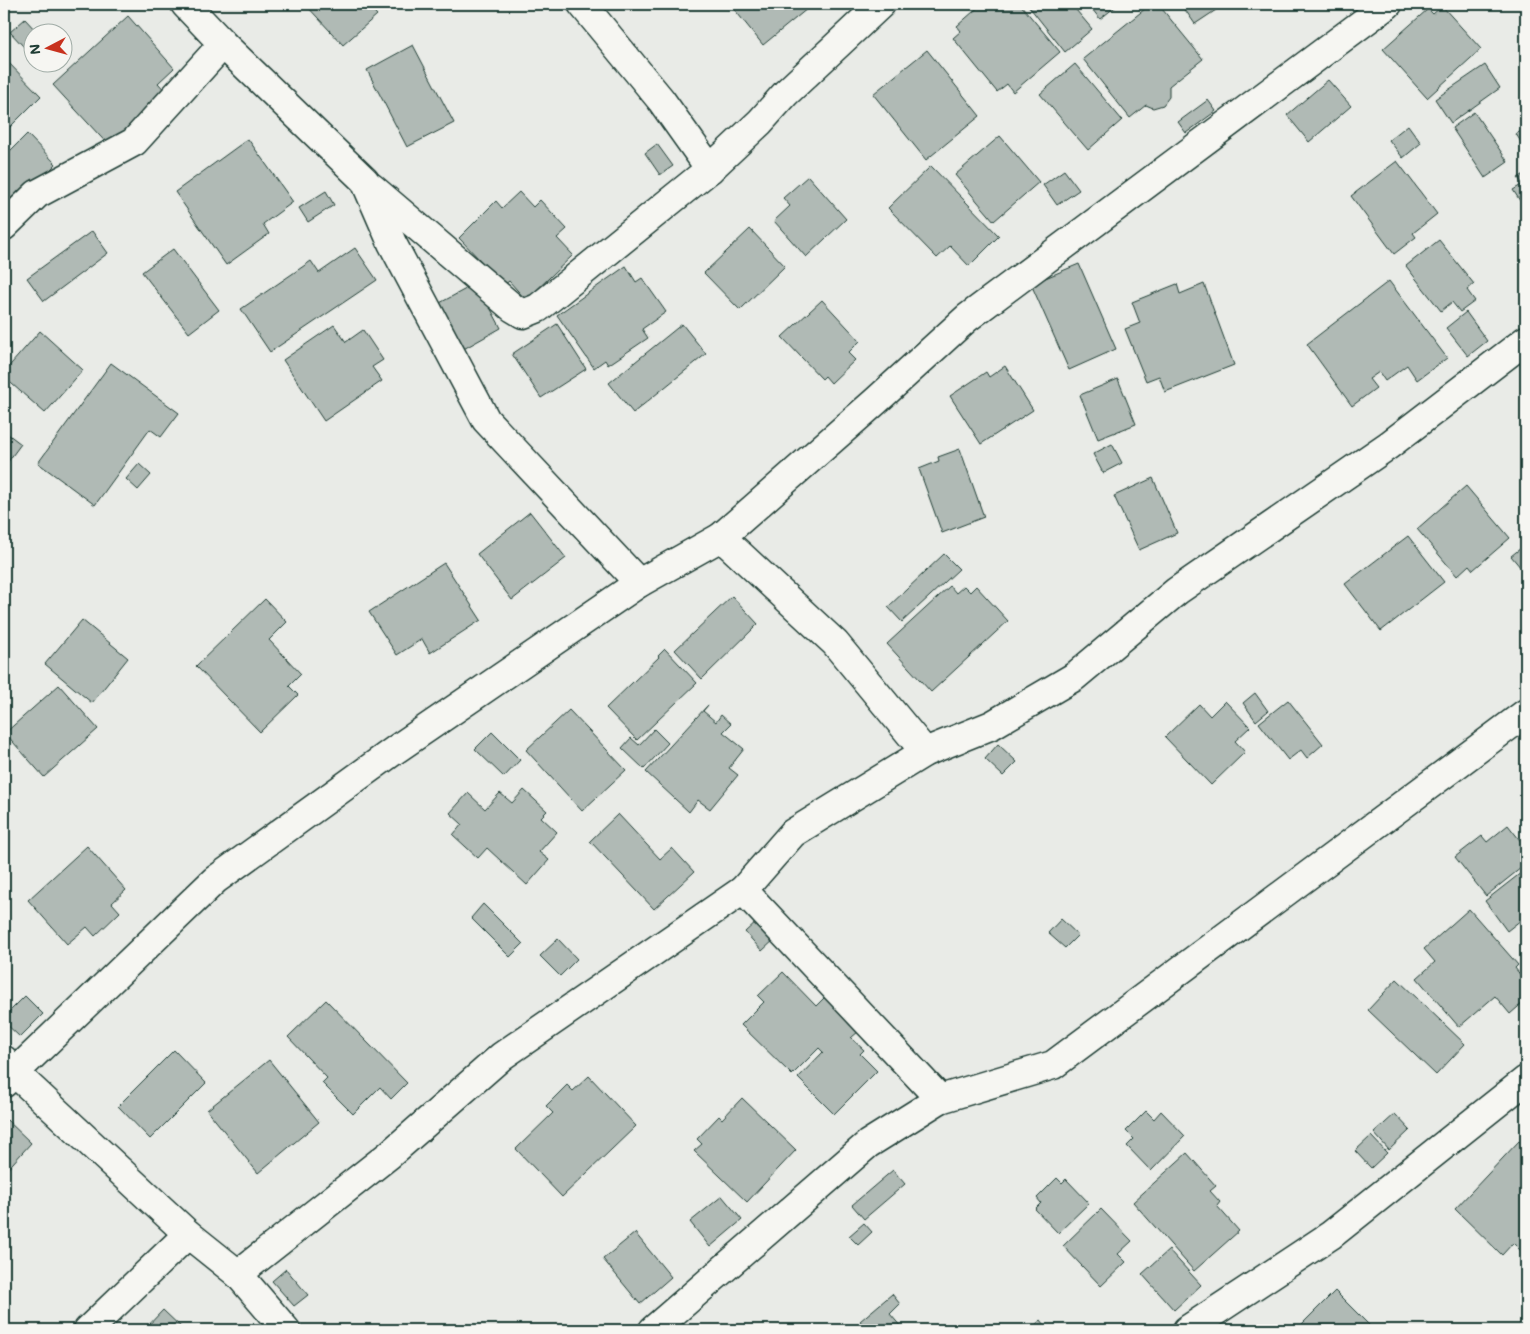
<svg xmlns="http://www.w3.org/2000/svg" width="1530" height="1334" viewBox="0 0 1530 1334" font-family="Mali,sans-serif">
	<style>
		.building { fill: #b0bab5; stroke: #1f3d34 }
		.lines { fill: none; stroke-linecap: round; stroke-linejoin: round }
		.minor-casing { stroke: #1f3d34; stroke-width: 31 }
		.minor { stroke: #f6f6f2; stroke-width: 28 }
	</style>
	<rect width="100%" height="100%" fill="#e9ebe7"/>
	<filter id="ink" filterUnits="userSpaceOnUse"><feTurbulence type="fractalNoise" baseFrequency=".02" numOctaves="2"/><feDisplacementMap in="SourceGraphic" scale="10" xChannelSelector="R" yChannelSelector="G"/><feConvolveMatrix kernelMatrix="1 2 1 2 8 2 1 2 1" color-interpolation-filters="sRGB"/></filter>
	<g filter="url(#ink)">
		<!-- building -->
		<g class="building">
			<polygon points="305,4 367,4 377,15 343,45"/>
			<polygon points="730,4 813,4 763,45"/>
			<polygon points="982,4 1020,4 1060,52 1013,92 1007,84 997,92 953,38 961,31 957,26"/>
			<polygon points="1027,4 1071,4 1092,29 1065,52"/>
			<polygon points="1088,4 1119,4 1100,19"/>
			<polygon points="1151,4 1158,4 1203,59 1169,86 1169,97 1163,105 1153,108 1146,105 1130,118 1083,59"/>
			<polygon points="1181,4 1225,4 1195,24"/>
			<polygon points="1442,6 1481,49 1427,98 1383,49 1428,9 1433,14"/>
			<polygon points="128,16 174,68 158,83 169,95 111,148 53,85"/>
			<polygon points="25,19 37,32 32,32 32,39 24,47 10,32"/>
			<polygon points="413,45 454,123 407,147 367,70"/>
			<polygon points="927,50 980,116 926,160 873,94"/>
			<polygon points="4,58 41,96 4,133"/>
			<polygon points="1075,64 1122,120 1088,150 1040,94"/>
			<polygon points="1485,65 1500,88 1451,123 1435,99"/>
			<polygon points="1328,80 1351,106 1309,142 1287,115"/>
			<polygon points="1208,100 1216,111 1186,133 1178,122"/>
			<polygon points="1474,112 1508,162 1485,178 1452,128"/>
			<polygon points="1408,125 1421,143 1403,158 1389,140"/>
			<polygon points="1526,128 1526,150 1516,134"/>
			<polygon points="27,134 56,164 4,217 4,157"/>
			<polygon points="1000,136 1039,182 994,221 955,175"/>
			<polygon points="248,139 293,202 263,224 269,234 226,265 175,192"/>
			<polygon points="657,144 673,166 660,175 645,153"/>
			<polygon points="1397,161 1437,214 1413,233 1416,237 1394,254 1351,196"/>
			<polygon points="931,166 999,236 969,266 950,246 937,258 888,208"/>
			<polygon points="1064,170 1079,190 1057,205 1043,185"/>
			<polygon points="1526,173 1526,210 1513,190 1523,184 1518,178"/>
			<polygon points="808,176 846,219 806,257 774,221 790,206 783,198"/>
			<polygon points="326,191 334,205 308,222 299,208"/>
			<polygon points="519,192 533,207 540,200 567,229 557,238 573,255 526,300 509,281 504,285 459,238 496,201 502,208"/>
			<polygon points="750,229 785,266 740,310 704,273"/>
			<polygon points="92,231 108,253 44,301 27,278"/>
			<polygon points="1439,240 1474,284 1467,290 1475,301 1460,312 1452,302 1441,311 1406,266"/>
			<polygon points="355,248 377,280 270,352 241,309 311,261 319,273"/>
			<polygon points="173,249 219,310 189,333 142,272"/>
			<polygon points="1079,264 1116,349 1069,370 1031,284"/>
			<polygon points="626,266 636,282 642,278 666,312 642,329 648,338 608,365 605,360 594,368 557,315"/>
			<polygon points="1389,281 1447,358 1417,380 1407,365 1385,381 1379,372 1369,379 1376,388 1352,406 1307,344"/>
			<polygon points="477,283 501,328 460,351 436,305"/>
			<polygon points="1177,284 1180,294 1204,284 1234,365 1165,392 1159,376 1146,381 1125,329 1140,323 1132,302"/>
			<polygon points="822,300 860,341 848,353 855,360 831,383 825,376 822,379 782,337"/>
			<polygon points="1466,312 1487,341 1468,356 1446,328"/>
			<polygon points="557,324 586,369 541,398 512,354"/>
			<polygon points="682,324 706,354 633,413 609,383"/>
			<polygon points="334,325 346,342 363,330 383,360 372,367 382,381 324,421 283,360"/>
			<polygon points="40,331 83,370 45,413 4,377 4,372"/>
			<polygon points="111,363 179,413 161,437 150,429 95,505 38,463"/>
			<polygon points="1005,366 1033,410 981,444 950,396 986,372 989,377"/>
			<polygon points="1118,379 1136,424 1098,439 1080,395"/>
			<polygon points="4,431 21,444 4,467"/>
			<polygon points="1112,444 1122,463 1103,473 1093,454"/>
			<polygon points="960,449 984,517 942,533 919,469 939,461 938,457"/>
			<polygon points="139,464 151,475 138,490 126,479"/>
			<polygon points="1153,478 1177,533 1139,550 1114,496"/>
			<polygon points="1466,486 1510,538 1473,570 1469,565 1457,576 1417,529"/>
			<polygon points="530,512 566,558 512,600 477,554"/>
			<polygon points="1408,536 1444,582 1381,631 1345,584"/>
			<polygon points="1526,544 1526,574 1511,556"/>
			<polygon points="944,554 959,569 902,622 888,607"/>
			<polygon points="444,563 481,620 430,653 422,639 397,655 369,612"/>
			<polygon points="950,586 956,593 964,586 970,592 976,586 1008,621 931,692 887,644"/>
			<polygon points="732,596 758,624 702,679 675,650"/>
			<polygon points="265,599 287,622 269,640 301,674 289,686 298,695 260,732 196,666"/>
			<polygon points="82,620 128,658 92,703 45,664"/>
			<polygon points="665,649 697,683 637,740 606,708 659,657 658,656"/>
			<polygon points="59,685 98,729 44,777 5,733"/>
			<polygon points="1255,693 1268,711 1256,721 1243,703"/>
			<polygon points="1288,700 1323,744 1307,758 1301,750 1288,760 1259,723"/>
			<polygon points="1225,701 1250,727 1235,741 1245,752 1211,785 1165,737 1199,704 1210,716"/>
			<polygon points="708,705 703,711 716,722 721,715 731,724 723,732 744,749 729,768 738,775 710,809 698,800 689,812 646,772"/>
			<polygon points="569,710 626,770 582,811 526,750"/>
			<polygon points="654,729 668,743 644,769 622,748 631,738 639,745"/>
			<polygon points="492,732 520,760 504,777 475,749"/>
			<polygon points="998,744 1017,762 1003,776 985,759"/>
			<polygon points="524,790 547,811 541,817 557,832 539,852 549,860 527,885 487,848 478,858 453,835 462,824 450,813 468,793 485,809 500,793 512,803"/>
			<polygon points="618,814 660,859 672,848 694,872 654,909 590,841"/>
			<polygon points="1508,825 1526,848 1526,864 1486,896 1455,857 1482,836 1487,842"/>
			<polygon points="87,846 126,890 112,903 120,912 95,936 87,927 67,944 28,900"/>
			<polygon points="1526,869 1526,916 1507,931 1485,901"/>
			<polygon points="483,904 523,944 510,957 471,918"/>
			<polygon points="1469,909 1518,965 1515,968 1526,982 1526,1000 1510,1014 1495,996 1459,1027 1417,978 1435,962 1424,949"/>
			<polygon points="1061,919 1078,935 1065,948 1048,933"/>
			<polygon points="758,920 775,939 762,951 745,932"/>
			<polygon points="558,939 577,959 560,976 540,956"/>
			<polygon points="783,972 816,1006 825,997 859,1031 851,1038 864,1050 860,1054 877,1071 834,1114 798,1078 823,1052 819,1048 792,1075 741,1025 764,1002 758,996"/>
			<polygon points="1397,979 1465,1044 1436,1075 1368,1010"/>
			<polygon points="25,996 43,1014 20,1037 4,1022 4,1017"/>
			<polygon points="326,1000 407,1083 391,1099 380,1087 353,1114 322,1083 327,1078 288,1037"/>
			<polygon points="174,1050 206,1083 150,1139 118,1106"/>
			<polygon points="269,1060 319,1122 258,1173 207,1110"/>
			<polygon points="589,1076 636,1126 562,1197 516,1149 553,1113 546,1106 567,1085 573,1091"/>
			<polygon points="742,1098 796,1150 747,1202 694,1151 702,1144 697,1139 719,1116 722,1119"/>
			<polygon points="1146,1111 1154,1119 1161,1111 1185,1136 1151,1171 1127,1146 1134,1139 1126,1131"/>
			<polygon points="1395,1114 1410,1130 1389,1150 1374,1133"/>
			<polygon points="7,1120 31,1143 4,1173 4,1123"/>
			<polygon points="1371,1136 1387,1153 1371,1168 1355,1151"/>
			<polygon points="1519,1141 1526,1148 1526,1256 1513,1243 1502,1255 1455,1209"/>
			<polygon points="1187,1153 1216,1186 1210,1191 1220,1202 1217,1206 1239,1231 1194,1271 1133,1202"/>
			<polygon points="893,1170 905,1184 864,1219 852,1205"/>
			<polygon points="1057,1178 1062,1183 1066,1179 1089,1203 1058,1233 1035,1209 1041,1203 1037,1198"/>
			<polygon points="722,1196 742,1220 710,1247 690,1222"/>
			<polygon points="1101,1209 1132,1241 1118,1254 1126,1262 1101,1286 1063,1246"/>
			<polygon points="864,1223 872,1232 858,1245 849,1236"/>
			<polygon points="635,1233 671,1277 640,1304 603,1259"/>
			<polygon points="1169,1250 1201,1285 1174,1310 1142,1274"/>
			<polygon points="286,1269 308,1295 294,1306 272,1281"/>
			<polygon points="1335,1291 1374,1330 1296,1330"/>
			<polygon points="892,1294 900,1304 890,1314 902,1328 900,1330 868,1330 860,1321"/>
			<polygon points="163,1310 184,1330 144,1330"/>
			<polygon points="1041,1320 1049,1330 1029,1330"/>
		</g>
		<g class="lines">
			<!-- minor casing -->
			<g class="minor-casing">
				<g id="minor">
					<polyline points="185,4 223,44 365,181 392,243 486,420 639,583"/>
					<polyline points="582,4 661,100 710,169"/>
					<polyline points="371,187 513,308 523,314 538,308 710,169 760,122 786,93 881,4"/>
					<polyline points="4,226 37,194 134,142 223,44"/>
					<polyline points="721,537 835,643 925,752"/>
					<polyline points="743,890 940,1099"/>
					<polyline points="4,1060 15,1073 188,1234 238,1274 286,1330"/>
					<polyline points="4,1083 215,880 395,750 639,583 721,537 876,401 967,318 1388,4"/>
					<polyline points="238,1274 389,1155 502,1056 743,890 793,833 925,752 992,725 1074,677 1177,591 1389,445 1526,340"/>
					<polyline points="88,1330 188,1234"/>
					<polyline points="653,1330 868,1144 940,1099 1053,1065 1526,713"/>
					<polyline points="1187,1330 1331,1235 1526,1080"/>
				</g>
			</g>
			<!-- minor -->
			<use href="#minor" class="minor"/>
		</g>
	</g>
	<!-- margin -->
	<rect width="1530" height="1334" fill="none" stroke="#f6f6f2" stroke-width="20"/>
	<rect x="10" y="10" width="1510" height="1314" fill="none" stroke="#1f3d34" stroke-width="2" filter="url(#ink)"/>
	<!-- north arrow -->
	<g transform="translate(48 48) rotate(264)"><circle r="24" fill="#f6f6f2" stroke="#a0aca6"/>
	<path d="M0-4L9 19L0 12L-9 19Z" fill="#c8321e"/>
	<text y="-8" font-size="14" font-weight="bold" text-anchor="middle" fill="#1f3d34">N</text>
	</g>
</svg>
